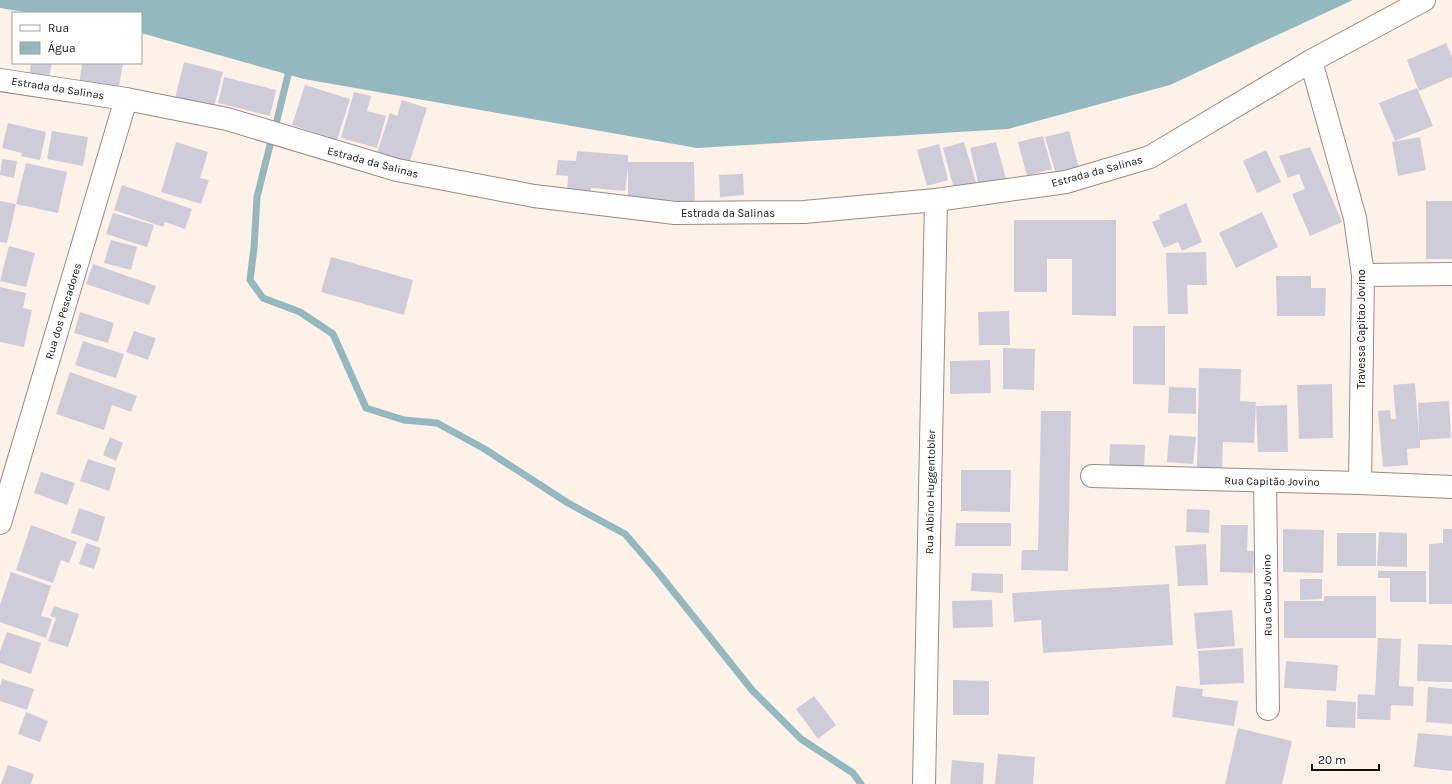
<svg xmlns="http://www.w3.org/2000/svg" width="1452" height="784" viewBox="0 0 1452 784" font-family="Karla,sans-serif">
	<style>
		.water { fill: #93b8bf }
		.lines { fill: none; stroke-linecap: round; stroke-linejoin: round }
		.stream { stroke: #93b8bf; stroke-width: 7 }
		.building { fill: #cfccd9 }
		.minor-casing { stroke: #978c83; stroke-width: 24 }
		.tertiary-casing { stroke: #978c83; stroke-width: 24 }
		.minor { stroke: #fff; stroke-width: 22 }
		.tertiary { stroke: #fff; stroke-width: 22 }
		.labels { text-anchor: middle; stroke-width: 3; stroke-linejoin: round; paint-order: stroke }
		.street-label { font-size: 11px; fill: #120e0b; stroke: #fff }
	</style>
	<rect width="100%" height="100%" fill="#fef1e8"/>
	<!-- water -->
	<polygon class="water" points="0,0 1353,0 1170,85 1008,129 697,148 304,79 141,33 141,13 31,13 0,8"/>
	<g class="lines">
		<!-- stream -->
		<g class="stream">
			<polyline points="275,128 288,75 293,67"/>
			<polyline points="272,137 257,197 254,248 250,280 263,298 300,312 333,334 366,408 404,420 437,423 483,448 568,503 625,534 657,571 752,690 801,739 853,773 861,784"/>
		</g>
	</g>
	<!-- building -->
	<g class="building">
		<polygon points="1446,43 1452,57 1452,77 1419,91 1407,60"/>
		<polygon points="184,62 223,72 214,107 175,98"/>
		<polygon points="31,63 52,63 48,81 29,78"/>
		<polygon points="82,63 123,63 118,92 79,85"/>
		<polygon points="224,77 276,90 270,116 218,103"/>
		<polygon points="305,85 350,99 337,140 292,125"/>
		<polygon points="1417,88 1433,126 1395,141 1379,103"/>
		<polygon points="354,92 371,96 367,111 386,116 377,148 341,138"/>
		<polygon points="402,100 427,108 409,164 377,153 390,113 397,116"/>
		<polygon points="8,123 46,132 40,160 21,156 22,153 2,148"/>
		<polygon points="52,131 88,137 83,166 47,159"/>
		<polygon points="1069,131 1079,168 1056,174 1045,137"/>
		<polygon points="1043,136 1052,169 1027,176 1018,142"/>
		<polygon points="1420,137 1426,170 1398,176 1392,142"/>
		<polygon points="176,142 208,152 200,178 209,180 201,204 161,192"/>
		<polygon points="964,142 977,186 955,192 943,148"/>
		<polygon points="996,142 1006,179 979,186 970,148"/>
		<polygon points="939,144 948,180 927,186 917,150"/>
		<polygon points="1310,147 1342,222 1310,236 1292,194 1305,189 1299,174 1288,178 1279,156"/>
		<polygon points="1266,150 1281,182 1257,193 1243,161"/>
		<polygon points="577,151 628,155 628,162 694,162 695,207 628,207 628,167 625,191 591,188 591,197 567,195 568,176 556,175 558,160 576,161"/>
		<polygon points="2,159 17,161 14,178 0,175"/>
		<polygon points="26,163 67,172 58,213 16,204"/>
		<polygon points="743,174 744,195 720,197 719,175"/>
		<polygon points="122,185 192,209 185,229 165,222 163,227 114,210"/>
		<polygon points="0,201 16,204 7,243 0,242"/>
		<rect x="1426" y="201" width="26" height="58"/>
		<polygon points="1186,203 1202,242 1182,251 1178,242 1164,248 1152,222 1160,219 1159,215"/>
		<polygon points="1262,212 1278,247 1236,268 1219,233"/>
		<polygon points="113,213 154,225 147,247 106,234"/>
		<polygon points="1014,220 1116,220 1116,316 1072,315 1072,259 1047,259 1047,292 1014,292"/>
		<polygon points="111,240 137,247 131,270 104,263"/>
		<polygon points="9,246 35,253 26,287 0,281"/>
		<polygon points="1206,252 1207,285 1187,285 1188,314 1168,314 1166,253"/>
		<polygon points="331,257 413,280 404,315 321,292"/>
		<polygon points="93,264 156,286 149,305 86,284"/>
		<polygon points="1276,276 1311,276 1311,288 1326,288 1325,316 1277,316"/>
		<polygon points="0,287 26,293 23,308 32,310 24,347 0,342"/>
		<polygon points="1009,311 1010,345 979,345 978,312"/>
		<polygon points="80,312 114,323 108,343 74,333"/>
		<polygon points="1133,326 1165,326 1165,385 1133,384"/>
		<polygon points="134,331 156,338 148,360 126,352"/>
		<polygon points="83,341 124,354 116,378 75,365"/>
		<polygon points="1003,348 1035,349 1034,390 1003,389"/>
		<polygon points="990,360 991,393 950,394 950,361"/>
		<polygon points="1199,368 1241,369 1240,401 1256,402 1254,443 1223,442 1222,468 1197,468"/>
		<polygon points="70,372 137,396 131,412 112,405 104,430 56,414"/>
		<polygon points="1415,383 1419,438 1418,403 1449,401 1451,438 1420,440 1420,448 1407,449 1408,465 1383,467 1378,411 1390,410 1391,419 1396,419 1393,385"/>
		<polygon points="1332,384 1333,438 1299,439 1297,385"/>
		<polygon points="1169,387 1196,388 1196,414 1168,413"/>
		<polygon points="1287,405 1288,452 1258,452 1256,406"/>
		<polygon points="1041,411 1071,411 1068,571 1021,570 1022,550 1038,550"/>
		<polygon points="1169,435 1196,437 1193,464 1167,462"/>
		<polygon points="110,437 123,443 116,461 103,455"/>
		<polygon points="1110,444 1145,445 1144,469 1109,468"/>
		<polygon points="88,459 116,468 109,491 80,481"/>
		<polygon points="961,470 1011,470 1010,512 961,511"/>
		<polygon points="41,472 75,483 67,505 34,493"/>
		<polygon points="79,508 105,517 98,542 71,533"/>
		<polygon points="1187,509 1210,510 1209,533 1186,532"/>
		<polygon points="956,523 1011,523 1011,546 955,546"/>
		<polygon points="31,525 77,542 69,563 61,560 53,583 16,570"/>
		<polygon points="1221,525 1248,525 1247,551 1254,551 1253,573 1220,572"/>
		<polygon points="1283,529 1324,530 1323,573 1283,572"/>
		<polygon points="1443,529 1452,529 1452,604 1429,604 1429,544 1443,543"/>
		<polygon points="1379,532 1407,533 1407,567 1377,566"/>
		<rect x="1337" y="533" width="39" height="33"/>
		<polygon points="86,543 101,548 94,569 79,564"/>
		<polygon points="1206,544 1208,585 1178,586 1175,546"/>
		<polygon points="1378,571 1426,571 1426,602 1390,602 1390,578 1378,578"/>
		<polygon points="11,572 51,586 41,616 52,619 46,638 0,622 0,605"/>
		<polygon points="972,573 1003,574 1003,593 971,591"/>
		<polygon points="1300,579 1322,579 1322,599 1300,600"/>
		<polygon points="1169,584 1173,645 1043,653 1041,620 1014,622 1012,593"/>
		<polygon points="1324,596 1376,596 1376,638 1284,638 1284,601 1324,601"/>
		<polygon points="992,600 993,627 953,628 952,601"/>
		<polygon points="54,606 79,614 68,647 48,641 56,618 50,616"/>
		<polygon points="1232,610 1235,646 1197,649 1194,613"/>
		<polygon points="7,632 41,643 31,674 0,663 0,651"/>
		<polygon points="1378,638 1401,639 1399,686 1414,687 1413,706 1391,705 1390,720 1357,719 1358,694 1375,695"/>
		<polygon points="1418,644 1452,645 1452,682 1417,681"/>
		<polygon points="1243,648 1244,683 1200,685 1198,651"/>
		<polygon points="1286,661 1338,665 1336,691 1284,688"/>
		<polygon points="2,679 34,689 27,710 0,701 0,687"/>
		<polygon points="953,680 989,681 989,715 953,715"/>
		<polygon points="1176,686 1203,689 1202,696 1238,701 1234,726 1172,717"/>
		<polygon points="1428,687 1452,689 1452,724 1426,722"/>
		<polygon points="814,696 836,725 818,739 796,709"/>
		<polygon points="1327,700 1356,702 1355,728 1326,727"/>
		<polygon points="26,712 48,721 40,742 18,734"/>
		<polygon points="1238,728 1292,741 1282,784 1225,784"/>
		<polygon points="1418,733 1452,736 1452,771 1414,767"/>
		<polygon points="998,754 1035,757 1033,784 995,784"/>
		<polygon points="952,760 984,763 983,784 950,784"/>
		<polygon points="8,765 34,774 31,784 1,784"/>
	</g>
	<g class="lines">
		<!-- minor casing -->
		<g class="minor-casing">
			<g id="minor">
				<polyline points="1311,61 1355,218 1363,275 1360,483"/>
				<polyline points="1363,275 1452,274"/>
				<polyline points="1092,476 1360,483 1452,487"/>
				<polyline points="1265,481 1268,709"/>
				<polyline points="0,523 126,99"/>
				<polyline points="924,784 936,200"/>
			</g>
		</g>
		<!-- tertiary casing -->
		<g class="tertiary-casing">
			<polyline id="tertiary" points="0,80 126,99 227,119 397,170 534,196 675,213 804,212 936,200 1066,182 1150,157 1311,61 1424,0"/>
		</g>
		<!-- minor -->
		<use href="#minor" class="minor"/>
		<!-- tertiary -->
		<use href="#tertiary" class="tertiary"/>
	</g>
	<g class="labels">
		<!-- street labels -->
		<g class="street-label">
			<text transform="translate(58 88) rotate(9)" y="4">Estrada da Salinas</text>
			<text transform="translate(373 162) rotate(15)" y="4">Estrada da Salinas</text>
			<text transform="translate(1097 171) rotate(-15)" y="4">Estrada da Salinas</text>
			<text x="728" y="217">Estrada da Salinas</text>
			<text transform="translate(63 311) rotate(-73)" y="4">Rua dos Pescadores</text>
			<text transform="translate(1361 329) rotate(-90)" y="4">Travessa Capitao Jovino</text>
			<text transform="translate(1272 481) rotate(1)" y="4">Rua Capitão Jovino</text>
			<text transform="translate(930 492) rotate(-89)" y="4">Rua Albino Huggentobler</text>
			<text transform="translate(1267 595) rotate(-91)" y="4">Rua Cabo Jovino</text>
		</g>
	</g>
	<!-- legend -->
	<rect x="12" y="12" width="130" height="52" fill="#ffffff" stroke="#a09f9d"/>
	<rect x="20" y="25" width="20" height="6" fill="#ffffff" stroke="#a09f9d"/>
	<text x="48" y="32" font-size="12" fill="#120e0b">Rua</text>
	<rect x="20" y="42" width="20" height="12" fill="#93b8bf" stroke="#a09f9d"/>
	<text x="48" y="52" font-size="12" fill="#120e0b">Água</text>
	<!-- scale -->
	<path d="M1312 764v6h67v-6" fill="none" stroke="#120e0b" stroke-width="2"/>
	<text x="1318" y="764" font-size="12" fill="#120e0b" stroke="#ffffff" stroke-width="3" paint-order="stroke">20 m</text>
</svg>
